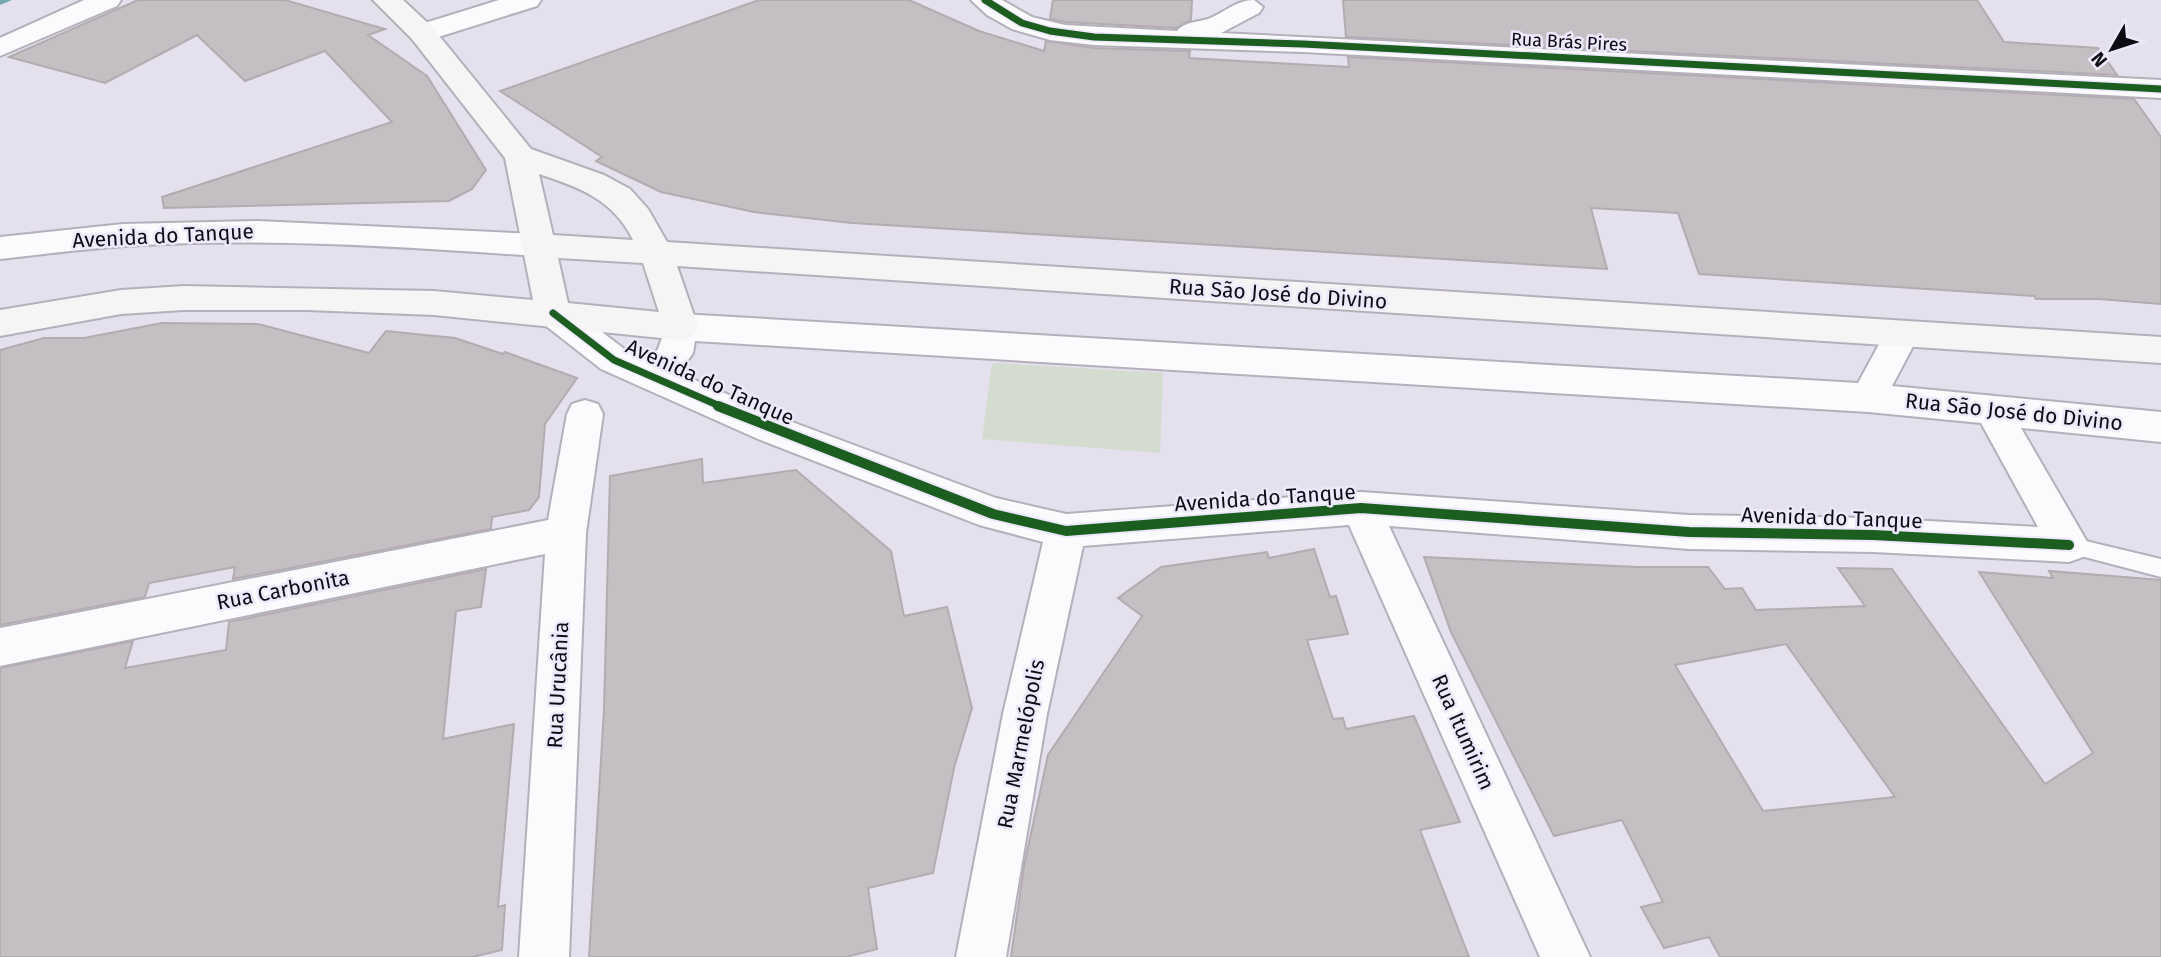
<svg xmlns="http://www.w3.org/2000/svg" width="2161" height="957" viewBox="0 0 2161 957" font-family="'Fira Sans',sans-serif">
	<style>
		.green { fill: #d3dcce }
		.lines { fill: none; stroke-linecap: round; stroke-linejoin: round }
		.stream { fill: #75a9b2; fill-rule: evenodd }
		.building { fill: #c5bec3; stroke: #b2abb0; stroke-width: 2; fill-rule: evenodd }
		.service-casing { stroke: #b4b0bb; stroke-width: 4 }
		.minor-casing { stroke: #b4b0bb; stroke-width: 4 }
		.secondary-casing { stroke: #b4b0bb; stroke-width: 4 }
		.service { fill: #fbfafc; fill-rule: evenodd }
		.minor { fill: #fbfafc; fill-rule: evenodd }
		.secondary { fill: #f6f4f4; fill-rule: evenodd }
		.cycleway-far1-casing { stroke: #eee8fc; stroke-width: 10 }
		.cycleway-casing { stroke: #eee8fc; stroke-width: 14 }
		.cycleway-far1 { stroke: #1b5e20; stroke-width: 7 }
		.cycleway { stroke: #1b5e20; stroke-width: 10 }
		.labels { text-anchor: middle; stroke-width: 5; stroke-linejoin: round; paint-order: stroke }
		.far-street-label { font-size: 18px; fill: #0e0c13; stroke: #eee8fc }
		.street-label { font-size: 21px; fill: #0e0c13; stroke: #eee8fc }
	</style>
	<rect width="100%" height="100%" fill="#e4e0ed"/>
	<!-- green -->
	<polygon class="green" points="992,363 1163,373 1160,453 982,439"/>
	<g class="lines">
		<!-- stream -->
		<polygon class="stream" points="0,0 12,0 0,5"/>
	</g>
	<!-- building -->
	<g class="building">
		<polygon points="138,0 285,0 385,29 368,35 427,76 486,170 472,189 449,201 164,208 162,197 392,122 325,51 245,81 197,35 105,83 9,57"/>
		<polygon points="759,0 909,0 979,31 1044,51 1046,41 1094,48 1190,51 1189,58 1257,62 1349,67 1348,57 2134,99 2161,137 2161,304 2099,299 2036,299 2034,296 1699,274 1678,213 1645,211 1591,208 1607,269 852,223 754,212 661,192 596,161 602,157 500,91"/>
		<polygon points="1053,0 1192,0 1191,20 1176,28 1065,22 1050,19"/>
		<polygon points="1343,0 1977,0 2004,42 2098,48 2117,75 1346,37"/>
		<polygon points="162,323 258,324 369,353 386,331 455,338 503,354 505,352 577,378 545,424 539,497 529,510 492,517 491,529 233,579 235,567 149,583 145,597 0,625 0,350 44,338 84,338"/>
		<polygon points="702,459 703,483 796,470 891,551 904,616 947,607 972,708 954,768 933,873 868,888 877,949 846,957 589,957 604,710 610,476"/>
		<polygon points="1314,549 1330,597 1336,596 1348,634 1307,640 1333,719 1343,718 1346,729 1414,716 1460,822 1420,830 1469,957 1011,957 1024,866 1048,755 1142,616 1118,598 1161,567 1267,552 1269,558"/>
		<path d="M 1424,557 L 1638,567 L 1708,567 L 1725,589 L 1742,588 L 1756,610 L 1865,606 L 1838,568 L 1892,569 L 2045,784 L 2093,753 L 1979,572 L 2053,578 L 2049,571 L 2161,580 L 2161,957 L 1720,957 L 1709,937 L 1664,948 L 1641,907 L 1663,902 L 1622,820 L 1554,836 L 1451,632 ZM 1786,644 L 1895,797 L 1763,811 L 1675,665 Z"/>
		<polygon points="486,569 481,607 456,611 443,739 514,724 498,907 505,905 502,950 472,957 0,957 0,668 133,641 125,668 226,650 229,622"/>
	</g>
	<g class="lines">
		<!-- service casing -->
		<g class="service-casing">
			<polygon id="service" points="2069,537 2161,559 2161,577 2062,551 2059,545 2062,539"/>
		</g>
		<!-- minor casing -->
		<g class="minor-casing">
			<g id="minor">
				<polygon points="84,0 121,0 117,6 0,56 0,38"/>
				<polygon points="499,0 541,0 537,6 432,39 422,41 412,39 408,33 412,27"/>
				<path d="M 971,0 L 1002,0 L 1032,17 L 1065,25 L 1177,31 C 1184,22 1198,22 1208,19 C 1224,13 1236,0 1254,0 L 1263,7 L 1259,13 L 1221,33 L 2161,80 L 2161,98 L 1303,52 L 1094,45 L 1050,40 L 1012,29 L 987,15 Z"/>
				<path d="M 258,221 L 537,234 L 549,237 L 553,245 L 549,253 L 537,256 C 406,247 274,238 143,245 C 95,247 48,254 0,259 L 0,237 L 123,224 Z"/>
				<path d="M 553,300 L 565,304 L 627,351 L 649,360 L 658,349 L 669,318 L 681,314 L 1858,383 L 1889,326 L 1901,322 L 1913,326 L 1919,335 L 1892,386 L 2161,412 L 2161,442 L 2021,428 L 2089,545 L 2083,557 L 2069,562 L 1873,552 L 1689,549 L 1389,526 L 1590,957 L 1540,957 L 1349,525 L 1083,546 L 1047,714 L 1006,957 L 956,957 L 1003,714 L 1043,542 L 979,525 L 758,439 L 601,369 L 541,322 L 536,313 L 541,304 ZM 695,341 L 1868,412 L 1981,423 L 2038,527 L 1873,518 L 1689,515 L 1361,492 L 1066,514 L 996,498 L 784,419 L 679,373 L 693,353 Z"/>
				<polygon points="585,400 598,404 603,414 586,533 569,957 519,957 545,554 0,666 0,628 548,520 567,414 572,404"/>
			</g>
		</g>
		<!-- secondary casing -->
		<g class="secondary-casing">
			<path id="secondary" d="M 373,0 L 403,0 L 432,27 L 531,149 L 604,175 L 630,189 L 648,209 L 667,242 L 2161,337 L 2161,363 L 677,266 L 698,327 L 693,336 L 681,340 L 434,315 L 307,310 L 184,310 L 121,314 L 0,336 L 0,310 L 121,290 L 184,286 L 434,291 L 533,300 L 505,158 L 412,39 ZM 539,174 C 579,187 614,200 633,240 L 553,235 ZM 558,258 L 643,263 L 659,312 L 568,303 Z"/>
		</g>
		<!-- service -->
		<use href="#service" class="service"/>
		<!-- minor -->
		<use href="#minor" class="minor"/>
		<!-- secondary -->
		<use href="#secondary" class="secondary"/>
		<!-- cycleway-far1 casing -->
		<g class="cycleway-far1-casing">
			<g id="cycleway-far1">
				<polyline points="985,0 1022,23 1050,31 1094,37 1303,44 2161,89"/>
				<polyline points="553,313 614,360 722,407"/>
			</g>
		</g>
		<!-- cycleway casing -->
		<g class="cycleway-casing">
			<polyline id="cycleway" points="718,406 993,514 1066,531 1361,508 1689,532 1873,535 2069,545"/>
		</g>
		<!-- cycleway-far1 -->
		<use href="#cycleway-far1" class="cycleway-far1"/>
		<!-- cycleway -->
		<use href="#cycleway" class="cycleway"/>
	</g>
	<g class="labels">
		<!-- far-street labels -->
		<g class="far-street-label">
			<text transform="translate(1569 42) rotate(3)" y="6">Rua Brás Pires</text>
		</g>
		<!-- street labels -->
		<g class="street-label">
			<text transform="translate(163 236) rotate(-3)" y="7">Avenida do Tanque</text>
			<text transform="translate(1278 294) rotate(4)" y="7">Rua São José do Divino</text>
			<text transform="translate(710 382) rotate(24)" y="7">Avenida do Tanque</text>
			<text transform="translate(2014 412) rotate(6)" y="7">Rua São José do Divino</text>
			<text transform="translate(1265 498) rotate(-4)" y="7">Avenida do Tanque</text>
			<text transform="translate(1832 518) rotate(2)" y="7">Avenida do Tanque</text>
			<text transform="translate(283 590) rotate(-11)" y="7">Rua Carbonita</text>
			<text transform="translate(558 685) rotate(-87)" y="7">Rua Urucânia</text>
			<text transform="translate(1463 732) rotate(66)" y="7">Rua Itumirim</text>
			<text transform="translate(1021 744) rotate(-79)" y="7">Rua Marmelópolis</text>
		</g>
	</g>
	<!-- north arrow -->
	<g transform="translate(2112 49) rotate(231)" stroke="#eee8fc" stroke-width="5" paint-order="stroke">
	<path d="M0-5L12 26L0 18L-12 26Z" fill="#0e0c13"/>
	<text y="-10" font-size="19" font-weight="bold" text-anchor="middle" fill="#0e0c13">N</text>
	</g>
</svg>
